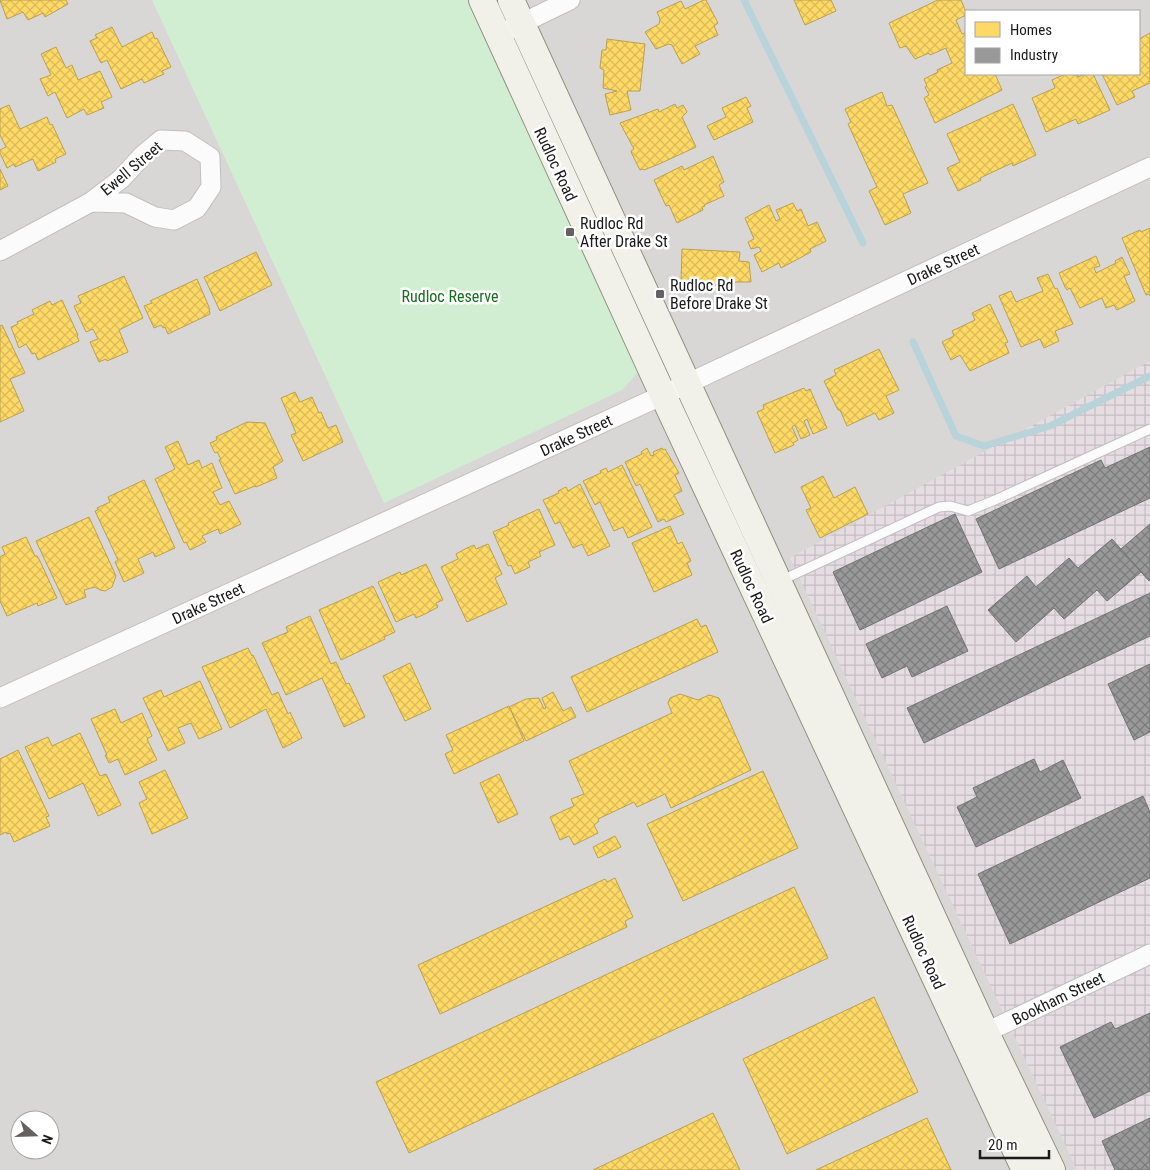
<svg xmlns="http://www.w3.org/2000/svg" width="1150" height="1170" viewBox="0 0 1150 1170" font-family="'Roboto Condensed',sans-serif">
	<style>
		.residential { fill: #d8d7d5; fill-rule: evenodd }
		.industrial { fill: url(#industrial-grid) }
		.park { fill: #d2eed2 }
		.homes { fill: url(#homes-cross-hatch); stroke: #bba050 }
		.industry { fill: url(#industry-cross-hatch); stroke: #737373 }
		.lines { fill: none; stroke-linecap: round; stroke-linejoin: round }
		.stream { stroke: #b9d3da; stroke-width: 7 }
		.lane-casing { stroke: #c0bfbe; stroke-width: 11 }
		.street-casing { stroke: #c0bfbe; stroke-width: 21 }
		.secondary-casing { stroke: #8f917e; stroke-width: 28 }
		.lane { stroke: #fcfbfb; stroke-width: 9 }
		.street { stroke: #fcfbfb; stroke-width: 19 }
		.secondary { stroke: #f1f1e9; stroke-width: 26 }
		.poi-dot { fill: #636261; stroke: #fff; stroke-width: 2 }
		.labels { text-anchor: middle; stroke-width: 5; stroke-linejoin: round; paint-order: stroke }
		.street-label { font-size: 16px; fill: #1b1b1b; stroke: #fff }
		.poi-label { font-size: 16px; fill: #1b1b1b; stroke: #fff; text-anchor: start }
		.park-label { font-size: 16px; fill: #146e1b; stroke: #fff }
	</style>
	<defs>
		<pattern id="industrial-grid" width="8" height="8" patternUnits="userSpaceOnUse" patternTransform="scale(1.25)"><rect width="8" height="8" fill="#e6dde2"/><path d="M0 4h8M4 0v8" fill="none" stroke="#c5bdc1"/></pattern>
		<pattern id="homes-cross-hatch" width="8" height="8" patternUnits="userSpaceOnUse" patternTransform="scale(1.25)"><rect width="8" height="8" fill="#ffd966"/><path d="M0 0l8 8M0 8l8-8" fill="none" stroke="#daba58"/></pattern>
		<pattern id="industry-cross-hatch" width="8" height="8" patternUnits="userSpaceOnUse" patternTransform="scale(1.25)"><rect width="8" height="8" fill="#999"/><path d="M0 0l8 8M0 8l8-8" fill="none" stroke="#7c7c7c"/></pattern>
	</defs>
	<rect width="100%" height="100%" fill="#e9e7e4"/>
	<!-- residential -->
	<path class="residential" d="M 0,0 L 1150,0 L 1150,1170 L 0,1170 ZM 966,11 L 1139,11 L 1139,74 L 966,74 ZM 20,1120 L 50,1120 L 50,1150 L 20,1150 Z"/>
	<!-- industrial -->
	<polygon class="industrial" points="1150,361 1150,1170 1077,1170 790,558"/>
	<!-- park -->
	<polygon class="park" points="152,0 474,0 640,370 622,390 384,503"/>
	<!-- homes -->
	<g class="homes">
		<polygon points="0,0 66,0 68,4 45,17 43,13 28,20 23,12 7,19"/>
		<polygon points="704,0 706,0 718,23 714,26 718,35 695,46 700,54 682,64 672,45 669,44 656,49 645,32 659,24 660,19 657,12 681,1 685,9"/>
		<polygon points="794,0 831,0 836,11 805,25"/>
		<polygon points="938,0 961,0 966,12 966,15 956,20 962,34 966,32 966,74 995,74 1002,90 935,123 924,98 929,95 925,87 927,86 924,79 938,72 937,70 952,63 947,51 946,48 930,55 929,53 915,59 906,46 900,48 889,23"/>
		<polygon points="112,27 122,47 152,32 155,39 157,38 171,67 162,71 164,74 144,83 142,79 121,89 107,60 101,63 90,41 97,38 95,35"/>
		<polygon points="1150,33 1150,83 1132,91 1135,97 1117,105 1102,74 1139,74 1139,39"/>
		<polygon points="607,39 645,44 640,91 627,91 631,110 610,115 605,94 617,91 603,88 604,70 600,68 602,50 606,50"/>
		<polygon points="56,47 66,68 72,65 78,80 100,71 112,97 101,102 104,108 87,115 84,109 67,118 55,92 48,96 40,79 51,75 41,54"/>
		<polygon points="1065,74 1077,74 1078,77 1086,74 1093,74 1110,110 1078,124 1076,119 1046,132 1032,98 1055,88 1052,80"/>
		<polygon points="882,92 887,106 892,105 928,183 903,194 911,213 885,225 869,191 877,187 848,124 851,122 845,109"/>
		<polygon points="746,97 751,106 747,108 753,122 714,140 707,126 726,117 722,108"/>
		<polygon points="675,104 677,108 683,105 687,112 682,117 696,147 659,164 644,170 643,169 640,170 632,154 631,151 634,149 620,123 658,109 659,112"/>
		<polygon points="1013,104 1036,155 1013,166 1012,163 980,178 981,180 958,191 947,168 960,162 947,134"/>
		<polygon points="9,105 20,129 47,117 50,125 52,124 66,154 55,159 56,162 38,171 33,159 15,167 14,164 7,168 0,153 0,150 6,147 0,135 0,109"/>
		<polygon points="713,156 724,182 719,185 724,196 704,205 705,206 702,207 703,210 677,223 669,205 666,206 654,180 682,166 684,170"/>
		<polygon points="0,169 8,186 0,190"/>
		<polygon points="793,203 797,211 801,209 808,226 817,222 826,241 810,249 811,252 781,268 779,263 762,272 754,255 761,251 759,247 751,249 748,242 754,239 745,218 769,205 776,221 780,219 776,210"/>
		<polygon points="1150,228 1150,296 1149,294 1146,295 1122,238 1140,230 1141,232"/>
		<polygon points="682,249 740,252 739,261 749,262 751,282 732,282 729,286 681,283"/>
		<polygon points="256,252 272,285 220,311 204,277"/>
		<polygon points="1096,256 1100,266 1094,268 1096,273 1116,263 1115,261 1122,257 1130,274 1124,276 1135,301 1117,310 1114,305 1106,308 1102,298 1080,308 1070,288 1067,290 1065,287 1059,273"/>
		<polygon points="1048,274 1055,289 1057,288 1073,324 1055,331 1059,341 1044,348 1040,339 1021,347 999,296 1011,291 1016,302 1043,291 1037,278"/>
		<polygon points="124,276 143,318 119,330 128,352 107,361 106,359 99,362 90,342 98,339 93,329 86,332 74,306 81,303 78,296"/>
		<polygon points="197,279 209,307 210,314 168,334 165,327 163,328 161,325 154,328 144,306 152,303 150,301"/>
		<polygon points="62,300 78,335 77,336 79,341 38,360 35,353 32,354 26,344 19,348 11,327 18,324 17,322 34,314 32,310 50,301 52,305"/>
		<polygon points="990,304 1008,342 1005,343 1009,353 970,371 960,355 951,360 942,342 954,336 952,331 975,320 972,313"/>
		<polygon points="2,325 25,373 10,379 24,411 0,422 0,326"/>
		<polygon points="879,349 899,390 886,396 894,413 879,420 875,413 847,426 840,410 838,410 824,381 836,375 834,370"/>
		<polygon points="804,388 806,391 810,389 827,428 813,434 807,419 804,421 810,435 801,439 795,425 793,426 792,427 798,440 793,443 794,445 775,453 757,412 764,409 763,405"/>
		<polygon points="295,392 300,402 312,397 319,413 321,412 328,428 336,425 343,442 303,461 291,435 296,433 281,398"/>
		<polygon points="247,422 265,423 283,461 273,467 277,478 256,487 255,486 235,494 219,460 221,459 217,452 215,453 210,443 217,440 216,437"/>
		<polygon points="178,441 188,465 199,460 202,468 212,463 222,488 213,492 220,505 229,501 241,524 220,534 218,529 202,536 206,542 190,550 186,542 184,543 155,479 175,469 165,447"/>
		<polygon points="647,448 651,456 654,455 653,452 662,448 663,450 665,449 679,473 675,475 682,491 674,495 684,514 666,522 664,519 658,522 640,484 636,486 625,462 642,454 641,452"/>
		<polygon points="622,465 652,527 628,538 623,527 614,531 600,502 595,505 583,481 601,473 600,471 606,468 608,472"/>
		<polygon points="823,476 834,498 855,487 868,514 820,538 806,510 811,508 801,487"/>
		<polygon points="144,480 175,548 155,557 153,552 138,559 144,573 124,582 115,562 118,560 95,511 98,510 97,508 110,502 108,497"/>
		<polygon points="580,484 610,546 588,556 582,544 573,548 560,522 555,524 543,500 559,493 558,491 566,487 568,491"/>
		<polygon points="539,509 555,545 539,552 541,556 528,562 530,567 515,574 511,565 508,566 493,532 509,525 508,523"/>
		<polygon points="89,517 116,576 112,587 105,591 100,590 95,587 84,590 86,597 66,605 36,541"/>
		<polygon points="670,526 678,544 682,542 691,561 687,563 692,575 654,592 632,543"/>
		<polygon points="26,537 35,556 37,556 39,559 57,598 38,606 37,603 7,616 0,601 0,557 5,554 2,547"/>
		<polygon points="488,544 502,574 495,578 507,604 467,622 441,567 458,559 456,554 465,549 474,545 476,549"/>
		<polygon points="426,564 443,600 436,603 438,607 427,613 416,618 414,614 396,622 378,582 400,572 401,575"/>
		<polygon points="373,586 395,632 384,637 385,639 341,660 319,610"/>
		<polygon points="310,616 331,664 336,662 346,684 349,683 365,717 344,727 322,678 286,695 262,643 288,632 286,627"/>
		<polygon points="697,619 701,627 706,625 718,652 587,712 571,677"/>
		<polygon points="248,648 252,656 253,655 272,695 278,692 288,714 290,712 302,738 283,748 266,709 230,728 202,667"/>
		<polygon points="410,663 431,709 405,721 383,676"/>
		<polygon points="200,681 222,729 199,739 191,723 178,728 185,743 168,751 143,698 161,690 164,697"/>
		<polygon points="553,692 563,711 571,707 576,717 526,741 509,707 526,699 539,698 544,709 546,708 542,698"/>
		<polygon points="680,694 698,700 709,695 719,698 751,770 671,808 665,794 637,807 634,802 598,819 599,821 594,825 598,833 574,845 569,836 560,840 550,817 574,806 571,799 584,794 569,761 672,713 668,703 670,698"/>
		<polygon points="509,706 524,741 454,774 445,754 453,750 446,735"/>
		<polygon points="115,709 121,723 142,713 152,736 147,739 157,760 125,775 118,759 109,763 105,755 107,755 91,719"/>
		<polygon points="80,733 100,776 106,774 121,805 98,816 83,783 49,799 25,747 48,737 52,746"/>
		<polygon points="18,750 49,816 46,817 50,826 14,842 10,833 7,834 6,832 0,835 0,759"/>
		<polygon points="165,770 188,818 152,834 139,803 147,799 139,782"/>
		<polygon points="763,771 798,848 683,901 647,824"/>
		<polygon points="499,774 518,814 498,823 480,783"/>
		<polygon points="615,836 621,847 598,858 593,847"/>
		<polygon points="615,878 633,917 625,921 627,927 440,1014 418,965 605,879 607,882"/>
		<polygon points="794,887 828,958 409,1153 376,1082"/>
		<polygon points="874,997 918,1092 787,1154 743,1059"/>
		<polygon points="713,1113 740,1170 593,1170"/>
		<polygon points="927,1118 951,1170 816,1170"/>
	</g>
	<!-- industry -->
	<g class="industry">
		<polygon points="1150,447 1150,498 999,569 976,519 1101,460 1105,468"/>
		<polygon points="955,514 982,572 860,630 833,572"/>
		<polygon points="1150,524 1150,579 1149,581 1121,549"/>
		<polygon points="1112,539 1141,572 1107,601 1097,590 1064,619 1054,608 1016,642 988,610 1027,576 1036,587 1069,558 1078,568"/>
		<polygon points="1150,593 1150,636 924,743 907,708"/>
		<polygon points="947,606 968,651 912,677 907,666 882,678 866,644"/>
		<polygon points="1150,664 1150,732 1134,740 1108,684"/>
		<polygon points="1034,759 1040,772 1063,760 1081,798 976,847 957,807 977,797 973,788"/>
		<polygon points="1143,796 1150,812 1150,878 1010,944 978,874"/>
		<polygon points="1150,1013 1150,1091 1094,1118 1060,1047 1111,1022 1115,1029"/>
		<polygon points="1150,1118 1150,1170 1115,1170 1102,1141"/>
	</g>
	<g class="lines">
		<!-- stream -->
		<g class="stream">
			<polyline points="744,0 863,243"/>
			<polyline points="913,342 956,436 984,446 1050,426 1150,376"/>
		</g>
		<!-- lane casing -->
		<g class="lane-casing">
			<polyline id="lane" points="780,581 939,507 950,506 968,511 995,500 1150,429"/>
		</g>
		<!-- street casing -->
		<g class="street-casing">
			<g id="street">
				<polyline points="510,29 570,0"/>
				<polyline points="0,251 91,202 121,179 143,155 161,140 185,141 210,157 211,187 197,208 174,220 155,217 126,203 91,202"/>
				<polyline points="0,698 663,395 1150,167"/>
				<polyline points="976,1037 1150,954"/>
			</g>
		</g>
		<!-- secondary casing -->
		<g class="secondary-casing">
			<g id="secondary">
				<polyline points="482,0 663,395 1025,1170"/>
				<polyline points="511,0 986,1033 1052,1170"/>
			</g>
		</g>
		<!-- lane -->
		<use href="#lane" class="lane"/>
		<!-- street -->
		<use href="#street" class="street"/>
		<!-- secondary -->
		<use href="#secondary" class="secondary"/>
	</g>
	<!-- markers -->
	<g class="poi-dot">
		<rect x="565" y="227" width="10" height="10" rx="2.5"/>
		<rect x="655" y="289" width="10" height="10" rx="2.5"/>
	</g>
	<g class="labels">
		<!-- street labels -->
		<g class="street-label">
			<text transform="translate(556 164) rotate(65)" y="6">Rudloc Road</text>
			<text transform="translate(131 168) rotate(-40)" y="6">Ewell Street</text>
			<text transform="translate(943 264) rotate(-25)" y="6">Drake Street</text>
			<text transform="translate(576 435) rotate(-25)" y="6">Drake Street</text>
			<text transform="translate(752 586) rotate(65)" y="6">Rudloc Road</text>
			<text transform="translate(208 603) rotate(-25)" y="6">Drake Street</text>
			<text transform="translate(924 952) rotate(65)" y="6">Rudloc Road</text>
			<text transform="translate(1058 998) rotate(-26)" y="6">Bookham Street</text>
		</g>
		<!-- poi labels -->
		<g class="poi-label">
			<text x="580" y="229">Rudloc Rd<tspan x="580" dy="18">After Drake St</tspan></text>
			<text x="670" y="291">Rudloc Rd<tspan x="670" dy="18">Before Drake St</tspan></text>
		</g>
		<!-- park labels -->
		<g class="park-label">
			<text x="450" y="302">Rudloc Reserve</text>
		</g>
	</g>
	<!-- legend -->
	<rect x="965" y="10" width="175" height="65" fill="#ffffff" stroke="#a4a4a4"/>
	<rect x="975" y="22" width="25" height="15" fill="#ffd966" stroke="#a4a4a4"/>
	<text x="1010" y="35" font-size="15" fill="#1b1b1b">Homes</text>
	<rect x="975" y="48" width="25" height="15" fill="#999999" stroke="#a4a4a4"/>
	<text x="1010" y="60" font-size="15" fill="#1b1b1b">Industry</text>
	<!-- north arrow -->
	<g transform="translate(35 1135) rotate(110)"><circle r="24" fill="#ffffff" stroke="#a4a4a4"/>
	<path d="M0-4L9 19L0 12L-9 19Z" fill="#636261"/>
	<text y="-8" font-size="14" font-weight="bold" text-anchor="middle" fill="#1b1b1b">N</text>
	</g>
	<!-- scale -->
	<path d="M980 1150v8h69v-8" fill="none" stroke="#1b1b1b" stroke-width="2.5"/>
	<text x="988" y="1150" font-size="15" fill="#1b1b1b" stroke="#ffffff" stroke-width="4" paint-order="stroke">20 m</text>
</svg>
